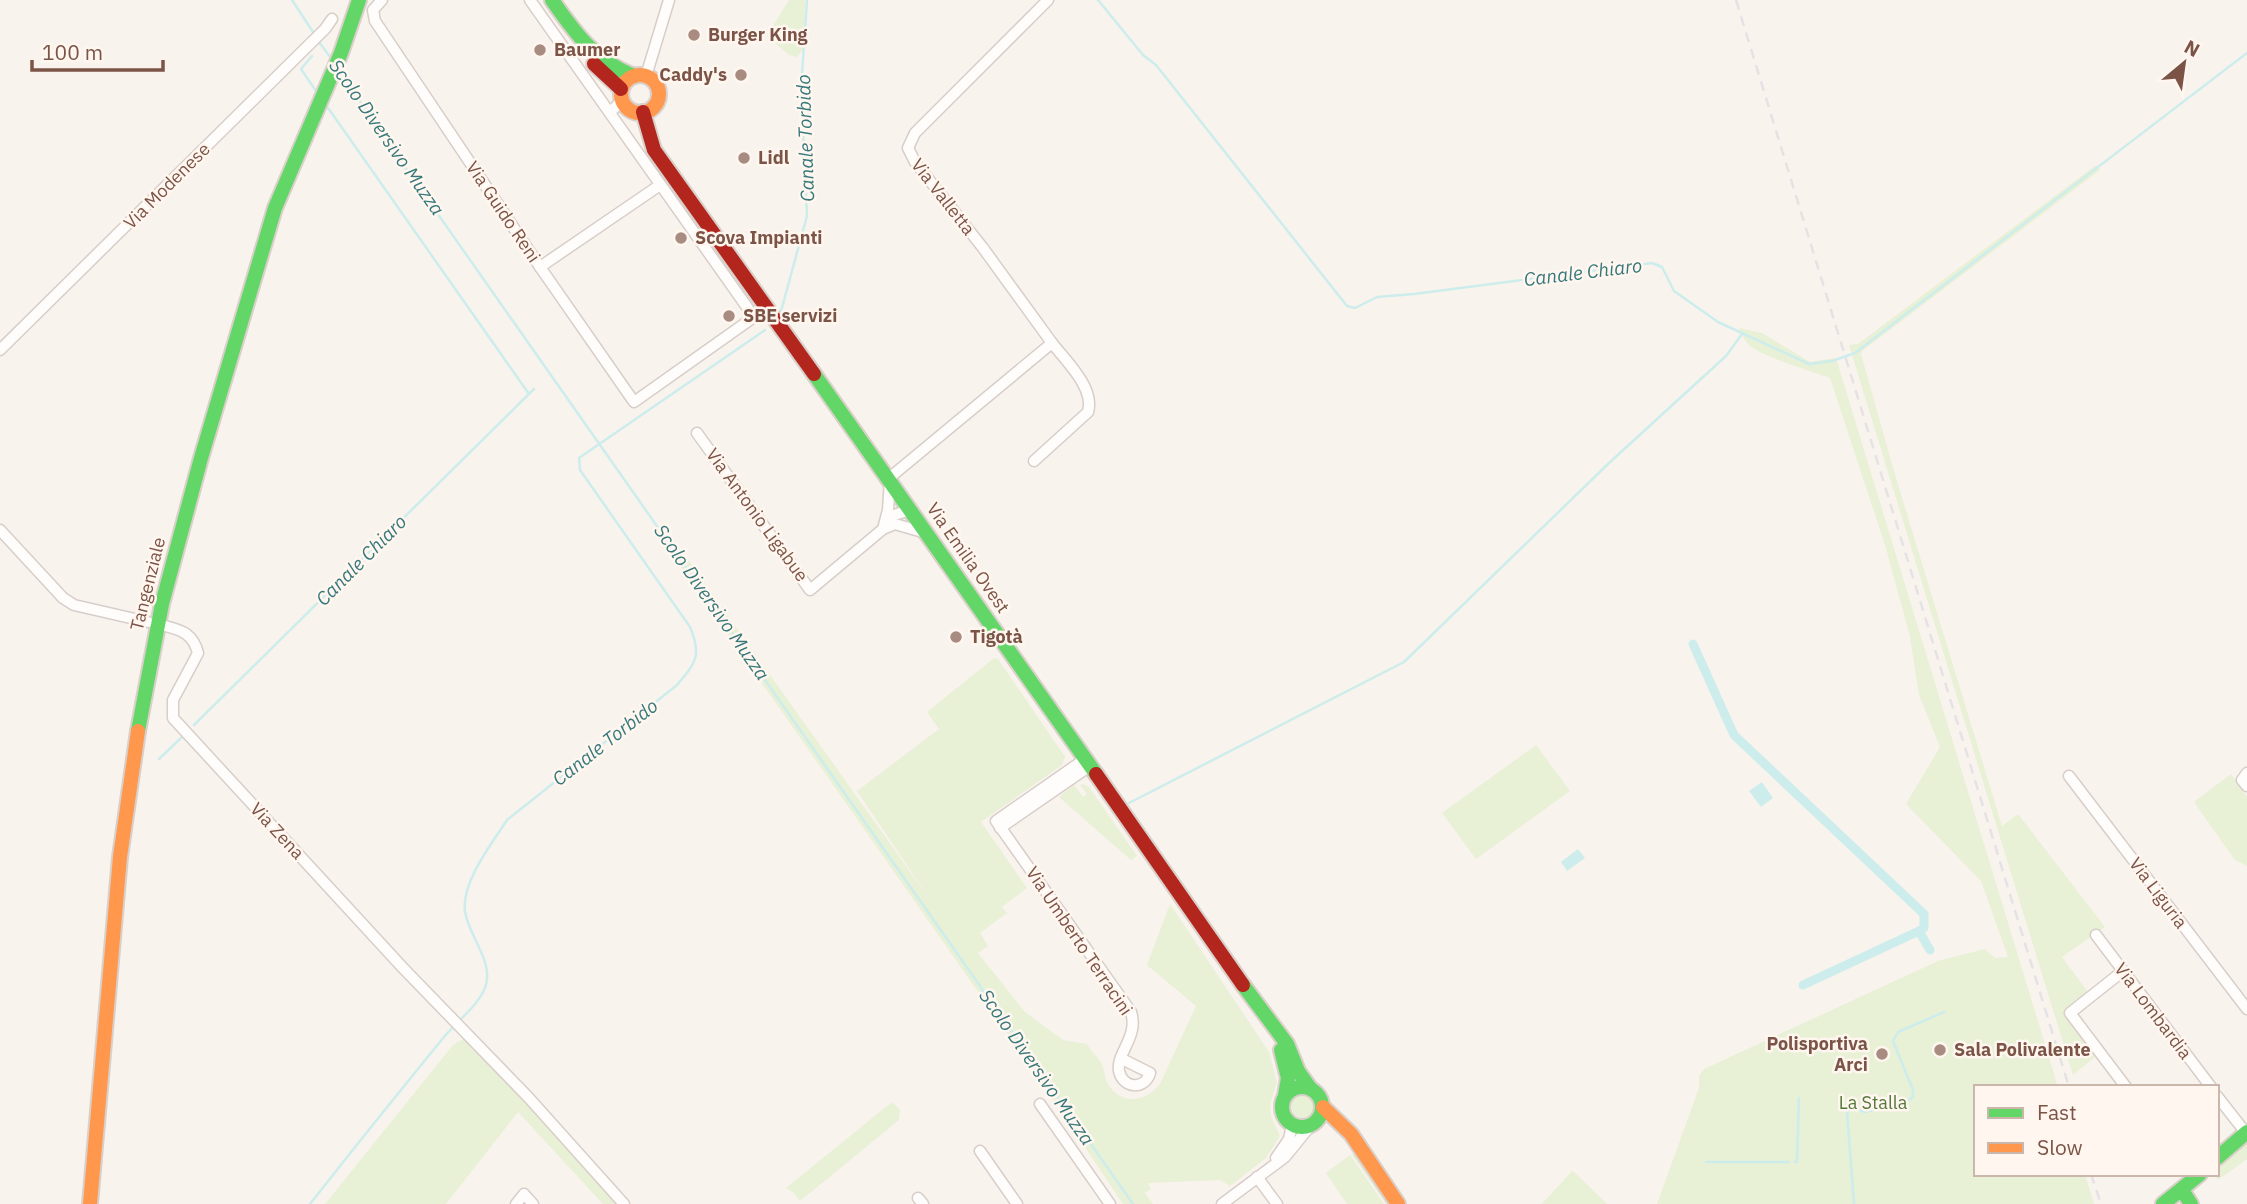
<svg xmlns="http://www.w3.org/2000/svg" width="2247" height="1204" viewBox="0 0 2247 1204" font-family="'IBM Plex Sans',sans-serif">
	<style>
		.green { fill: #e8f0d6 }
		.water { fill: #ccedec }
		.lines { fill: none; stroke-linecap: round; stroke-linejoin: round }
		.stream { stroke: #ccedec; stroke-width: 2.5 }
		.canal { stroke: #ccedec; stroke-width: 9 }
		.street-casing { stroke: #d8cec9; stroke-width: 13 }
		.fast-casing { stroke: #dad0ca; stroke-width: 18 }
		.slow-casing { stroke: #dad0ca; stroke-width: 18 }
		.jam-casing { stroke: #dad0ca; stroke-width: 18 }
		.street { stroke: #fefdfc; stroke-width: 10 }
		.fast { stroke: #63d668; stroke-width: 14 }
		.slow { stroke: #ff974d; stroke-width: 14 }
		.jam { stroke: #b3261e; stroke-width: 14 }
		.rail { stroke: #e5e2e6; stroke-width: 2.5; stroke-dasharray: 10 7; stroke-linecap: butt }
		.poi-dot { fill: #a88c81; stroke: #fff7ef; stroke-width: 2.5 }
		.labels { text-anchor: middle; stroke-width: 5; stroke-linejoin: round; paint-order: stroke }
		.poi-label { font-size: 18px; font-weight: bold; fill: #7c5447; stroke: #fff7ef; text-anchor: start }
		.street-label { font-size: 18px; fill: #7c5447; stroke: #fff7ef }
		.park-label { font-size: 18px; fill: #537739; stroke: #fff7ef }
		.water-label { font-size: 19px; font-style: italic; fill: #36787b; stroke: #fff7ef }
	</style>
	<rect width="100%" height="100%" fill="#f9f3ed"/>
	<!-- green -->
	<g class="green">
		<polygon points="789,0 805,0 804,48 797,57 789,55 767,36"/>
		<polygon points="2096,165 2100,170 1862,351 1861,354 1896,478 2002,826 2018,814 2105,927 2062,957 2088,992 2065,1010 2096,1056 2073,1075 1849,345 1858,344"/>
		<path d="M 1739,328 L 1762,333 L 1810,362 L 1836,358 L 2058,1087 L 1976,1087 L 1976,1174 L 2085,1174 L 2094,1204 L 1657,1204 L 1699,1088 L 1699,1076 L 1704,1069 L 1938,961 L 1985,949 L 1995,958 L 2008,957 L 1981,881 L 1906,804 L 1940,747 L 1919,695 L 1910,637 L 1886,548 L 1830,378 C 1812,371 1758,356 1747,343 C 1743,339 1741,332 1739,328 Z"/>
		<path d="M 669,533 L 931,901 L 857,791 L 939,729 L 927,712 L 994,658 L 998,659 L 1065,757 L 1062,765 L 981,822 L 1027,888 L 1002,907 L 1007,913 L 980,933 L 988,946 L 978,953 L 1025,1012 L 1063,1040 L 1087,1044 C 1091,1051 1097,1056 1101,1063 C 1105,1069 1104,1077 1108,1084 C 1121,1106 1146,1102 1160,1084 L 1196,1006 L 1147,965 L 1170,904 L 1269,1052 L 1277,1082 L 1270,1104 L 1271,1116 L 1280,1136 L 1266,1158 L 1230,1186 L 1220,1180 L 1148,1183 L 1151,1189 L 1145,1193 L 1153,1204 L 1123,1204 L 1044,1086 L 661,539 Z"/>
		<polygon points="1536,745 1570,791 1476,859 1442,813"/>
		<polygon points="2231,774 2247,797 2247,866 2235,860 2194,802"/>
		<polygon points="1083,784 1089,787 1137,856 1131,860 1059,797 1074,785 1083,797 1087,794 1080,785"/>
		<polygon points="465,1038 471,1040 622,1204 603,1204 518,1112 446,1204 325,1204 453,1045"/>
		<circle cx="1303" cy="1106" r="12"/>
		<polygon points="892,1102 900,1110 899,1120 800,1201 794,1193 786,1188"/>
		<polygon points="2247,1143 2247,1159 2218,1180 2213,1174 2217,1174 2217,1170"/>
		<polygon points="1356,1152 1392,1204 1386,1204 1352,1155"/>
		<polygon points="1350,1155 1384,1204 1347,1204 1326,1173"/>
		<polygon points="1573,1170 1573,1171 1607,1204 1542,1204"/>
	</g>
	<!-- water -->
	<g class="water">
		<polygon points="1762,782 1773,798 1761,807 1749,791"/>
		<polygon points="1578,849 1585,858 1567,871 1561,862"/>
	</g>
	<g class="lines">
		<!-- stream -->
		<g class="stream">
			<polyline points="292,0 315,35"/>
			<polyline points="1098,0 1143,55 1156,65 1347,306 1355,308 1377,297 1414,294 1652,263 1662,267 1674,291 1718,322 1809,364 1832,361 1855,353 2247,53"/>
			<polyline points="318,41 331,58"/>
			<polyline points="312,56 301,69 318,94"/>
			<polyline points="341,72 376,126 1133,1204"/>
			<polyline points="326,105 529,394"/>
			<polyline points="780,315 807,216 801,88 807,0"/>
			<polyline points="194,725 534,389"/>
			<polyline points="159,759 184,735"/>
			<polyline points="1129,803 1404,662 1609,463 1726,356 1742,334"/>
			<polyline points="1706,1162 1789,1162"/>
			<polyline points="1795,1162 1797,1162 1799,1098"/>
			<path d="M 310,1204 C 354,1148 399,1092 444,1037 C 457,1021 477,1007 485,988 C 495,962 468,936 465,911 C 461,883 492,843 507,820 L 677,685 C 696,663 702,655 690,627 L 580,470 L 579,458 L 765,330"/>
			<polyline points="1854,1204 1847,1112 1854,1108 1865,1112 1909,1100 1913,1097 1913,1090 1893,1041 1898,1032 1944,1012"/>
		</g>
		<!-- canal -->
		<g class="canal">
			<polyline points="1693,644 1734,735 1924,914 1924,928 1919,931 1930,950"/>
			<polyline points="1803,985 1919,931"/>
		</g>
		<!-- street casing -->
		<g class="street-casing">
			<g id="street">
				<polyline points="382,0 373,10 375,21 540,267 634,402 754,317 530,0"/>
				<polyline points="646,76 669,0"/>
				<polyline points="610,112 622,101"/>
				<polyline points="540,267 660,185"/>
				<polyline points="0,350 325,29 332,19"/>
				<polyline points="697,433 810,590 883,529 895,524 926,533"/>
				<path d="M 1034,461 L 1088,412 C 1095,388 1066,361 1052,343"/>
				<polyline points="888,479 1052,343 983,248 915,162 908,148 915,133 1048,0"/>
				<polyline points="886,521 891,516 910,510"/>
				<polyline points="883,529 888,510 890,480"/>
				<polyline points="0,530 63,598 74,605 148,622"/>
				<path d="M 165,626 C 182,630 193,634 198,653 L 173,700 L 173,718 L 403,968 L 529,1098 L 624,1204"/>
				<path d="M 1085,759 L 996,821 L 1131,1012 C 1139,1037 1116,1053 1119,1071 C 1123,1089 1145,1090 1150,1073 L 1122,1059"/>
				<polyline points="2247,773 2242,780 2247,786"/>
				<polyline points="2069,776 2247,1009"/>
				<polyline points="1000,828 1090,766"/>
				<polyline points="2096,935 2211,1087"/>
				<polyline points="2123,971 2070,1013 2126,1087"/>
				<polyline points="2217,1096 2246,1133"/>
				<polyline points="1040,1104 1110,1204"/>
				<polyline points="980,1151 1017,1204"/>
				<polyline points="1276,1158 1289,1139 1292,1125"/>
				<polyline points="1257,1177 1277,1204"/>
				<polyline points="918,1198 923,1204"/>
				<polyline points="516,1204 524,1194 533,1204"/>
				<polyline points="1222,1204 1285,1157 1311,1125"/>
			</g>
		</g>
		<!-- fast casing -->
		<g class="fast-casing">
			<g id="fast">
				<path d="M 552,0 C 575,33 595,61 634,76"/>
				<polyline points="814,374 1096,774"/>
				<polyline points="138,731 162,604 201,458 275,208 341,53 359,0"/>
				<polyline points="1243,985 1287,1044 1298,1071 1310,1088"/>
				<polyline points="1281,1050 1288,1078 1285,1096"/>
				<circle cx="1302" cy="1107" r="20"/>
				<polyline points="2217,1158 2247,1132"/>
				<polyline points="2182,1190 2191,1204"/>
				<polyline points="2163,1204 2200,1174"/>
			</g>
		</g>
		<!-- slow casing -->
		<g class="slow-casing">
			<g id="slow">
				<circle cx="640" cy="94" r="19"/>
				<polyline points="1323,1107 1351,1134 1398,1204"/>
				<polyline points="90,1204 120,857 138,731"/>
			</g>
		</g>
		<!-- jam casing -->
		<g class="jam-casing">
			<g id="jam">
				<polyline points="594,64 621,89"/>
				<polyline points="643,112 654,150 814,374"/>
				<polyline points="1096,774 1243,985"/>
			</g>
		</g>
		<!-- street -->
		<use href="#street" class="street"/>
		<!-- fast -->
		<use href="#fast" class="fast"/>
		<!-- slow -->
		<use href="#slow" class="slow"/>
		<!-- jam -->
		<use href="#jam" class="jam"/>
		<!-- rail -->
		<g class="rail">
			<polyline points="1736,0 2069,1087"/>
			<polyline points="2091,1174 2101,1204"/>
		</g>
	</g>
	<!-- markers -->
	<g class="poi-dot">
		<circle cx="694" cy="35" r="7"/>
		<circle cx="540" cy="50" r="7"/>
		<circle cx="741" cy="75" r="7"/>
		<circle cx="744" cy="158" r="7"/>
		<circle cx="681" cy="238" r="7"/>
		<circle cx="729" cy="316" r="7"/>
		<circle cx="956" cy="637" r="7"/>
		<circle cx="1940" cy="1050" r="7"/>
		<circle cx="1882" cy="1054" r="7"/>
	</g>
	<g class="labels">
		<!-- poi labels -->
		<g class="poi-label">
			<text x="708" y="41">Burger King</text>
			<text x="554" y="56">Baumer</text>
			<text x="727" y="81" text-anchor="end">Caddy's</text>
			<text x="758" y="164">Lidl</text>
			<text x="695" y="244">Scova Impianti</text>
			<text x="743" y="322">SBE servizi</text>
			<text x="970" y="643">Tigotà</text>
			<text x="1868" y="1050" text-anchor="end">Polisportiva<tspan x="1868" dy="21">Arci</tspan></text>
			<text x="1954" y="1056">Sala Polivalente</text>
		</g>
		<!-- street labels -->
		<g class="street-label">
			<text transform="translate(167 186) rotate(-45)" y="6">Via Modenese</text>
			<text transform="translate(943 197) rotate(52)" y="6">Via Valletta</text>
			<text transform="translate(503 212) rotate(56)" y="6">Via Guido Reni</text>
			<text transform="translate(757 515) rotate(54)" y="6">Via Antonio Ligabue</text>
			<text transform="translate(968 558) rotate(55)" y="6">Via Emilia Ovest</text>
			<text transform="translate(148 584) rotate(-76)" y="6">Tangenziale</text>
			<text transform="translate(277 831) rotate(47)" y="6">Via Zena</text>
			<text transform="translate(2158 893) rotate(53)" y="6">Via Liguria</text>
			<text transform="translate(1079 941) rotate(56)" y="6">Via Umberto Terracini</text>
			<text transform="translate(2153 1011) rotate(53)" y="6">Via Lombardia</text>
		</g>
		<!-- park labels -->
		<g class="park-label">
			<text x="1873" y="1109">La Stalla</text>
		</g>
		<!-- water labels -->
		<g class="water-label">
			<text transform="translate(387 137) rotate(55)" y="7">Scolo Diversivo Muzza</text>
			<text transform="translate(805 138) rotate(-92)" y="7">Canale Torbido</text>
			<text transform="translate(1583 272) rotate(-7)" y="7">Canale Chiaro</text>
			<text transform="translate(361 560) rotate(-45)" y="7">Canale Chiaro</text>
			<text transform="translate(712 602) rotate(55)" y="7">Scolo Diversivo Muzza</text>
			<text transform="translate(605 742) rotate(-38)" y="7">Canale Torbido</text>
			<text transform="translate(1037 1067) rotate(55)" y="7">Scolo Diversivo Muzza</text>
		</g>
	</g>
	<!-- legend -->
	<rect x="1974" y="1085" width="245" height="91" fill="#fff7ef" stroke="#cbb6ac" stroke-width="2"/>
	<rect x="1988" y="1108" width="35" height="10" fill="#63d668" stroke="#cbb6ac" stroke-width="2"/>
	<text x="2037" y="1120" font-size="21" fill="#7c5447">Fast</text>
	<rect x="1988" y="1143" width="35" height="10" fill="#ff974d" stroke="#cbb6ac" stroke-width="2"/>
	<text x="2037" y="1155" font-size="21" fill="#7c5447">Slow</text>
	<!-- north arrow -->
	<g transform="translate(2184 63) rotate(29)" stroke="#fff7ef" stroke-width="5" paint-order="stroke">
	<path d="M0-5L12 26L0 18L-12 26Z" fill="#7c5447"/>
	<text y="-10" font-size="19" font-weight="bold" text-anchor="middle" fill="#7c5447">N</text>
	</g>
	<!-- scale -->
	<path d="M32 60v10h131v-10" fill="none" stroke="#7c5447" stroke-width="3.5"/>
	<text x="42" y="60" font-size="21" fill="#7c5447" stroke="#fff7ef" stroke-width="5" paint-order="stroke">100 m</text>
</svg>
